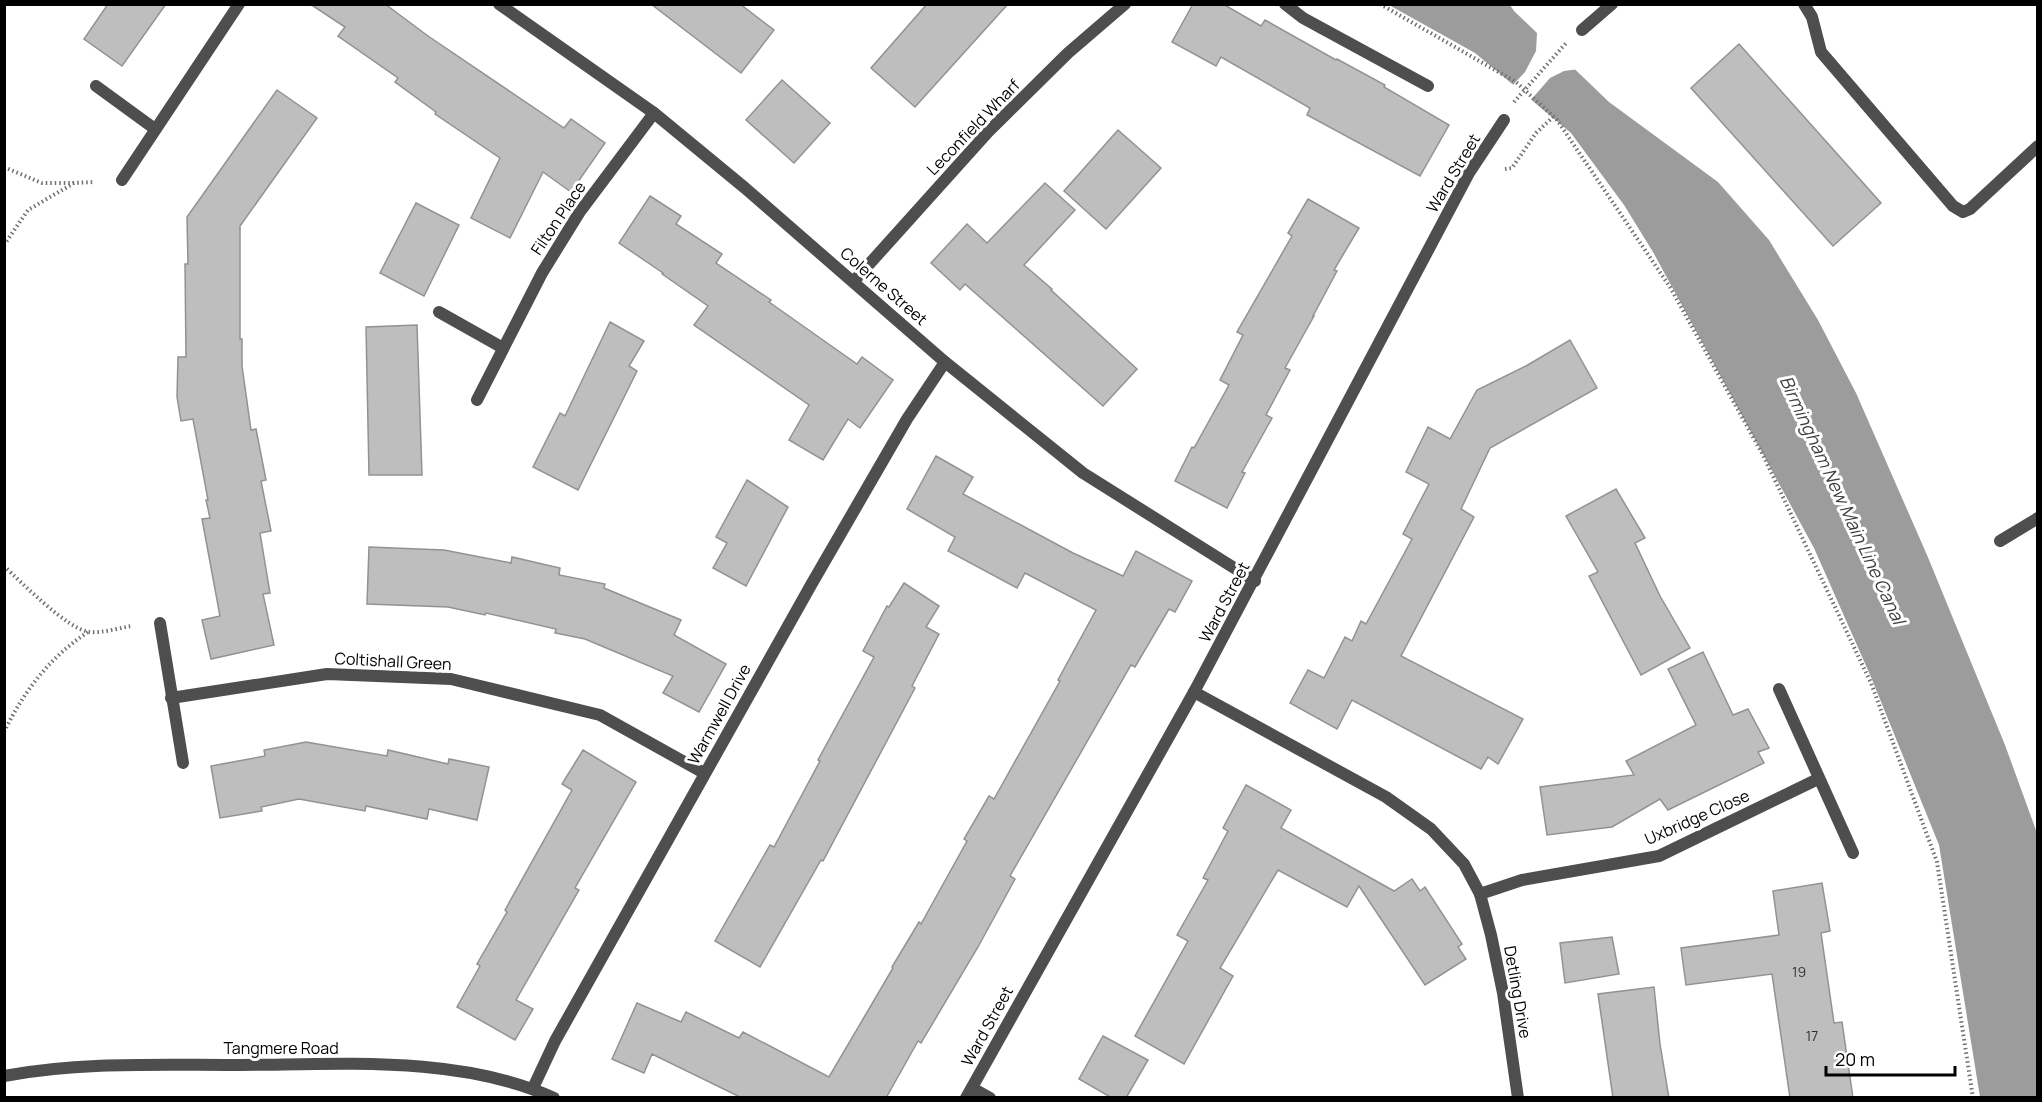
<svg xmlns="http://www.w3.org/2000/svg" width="2042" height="1102" viewBox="0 0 2042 1102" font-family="Manrope,sans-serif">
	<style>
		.water { fill: #9c9c9c }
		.pier { fill: #fff }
		.building { fill: #bebebe; stroke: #929292; stroke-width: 1.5 }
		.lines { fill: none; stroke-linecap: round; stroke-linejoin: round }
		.path { stroke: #707070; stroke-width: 4; stroke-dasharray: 1.5 3; stroke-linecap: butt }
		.lane { stroke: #4e4e4e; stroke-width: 12 }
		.street { stroke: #4e4e4e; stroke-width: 12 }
		.path-bridge { stroke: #707070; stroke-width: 4; stroke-dasharray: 1.5 3; stroke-linecap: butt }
		.labels { text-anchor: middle; stroke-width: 6; stroke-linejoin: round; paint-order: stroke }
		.number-label { font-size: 14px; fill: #303030 }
		.street-label { font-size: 16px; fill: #000; stroke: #fff }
		.water-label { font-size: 18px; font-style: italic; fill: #3d3d3d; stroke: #fff }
	</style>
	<rect width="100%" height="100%" fill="#fff"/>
	<!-- water -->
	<polygon class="water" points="1389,5 1510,5 1514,11 1609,102 1718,182 1769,240 1818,320 1856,393 1927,555 2005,745 2037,833 2037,1097 1980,1097 1939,845 1871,677 1814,548 1653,252 1624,205 1571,133 1475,53"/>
	<!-- pier -->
	<polygon class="pier" points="1539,31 1579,69 1564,71 1550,78 1529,102 1511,87 1525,72 1536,51 1537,33"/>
	<!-- building -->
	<g class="building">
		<polygon points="108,4 166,4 122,66 84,39"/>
		<polygon points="310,4 385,4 428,36 564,128 571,119 605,143 571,192 543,172 510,238 471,218 500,158 435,114 436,112 395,82 398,78 338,36 345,27"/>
		<polygon points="651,4 740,4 774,30 741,73"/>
		<polygon points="927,4 1008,4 915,107 871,68"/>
		<polygon points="1193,4 1223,4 1261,26 1265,20 1336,60 1337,59 1385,85 1384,87 1449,125 1420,176 1307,115 1310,108 1221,57 1216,66 1172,42"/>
		<polygon points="1739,44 1881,203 1833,246 1691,88"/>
		<polygon points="782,80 830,123 794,163 746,120"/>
		<polygon points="277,90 317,118 240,226 240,339 242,339 242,366 251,430 256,429 266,480 261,481 271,531 260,533 270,593 263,594 274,645 211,659 202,620 220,616 202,519 210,518 206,500 208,500 193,419 181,421 177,397 178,357 186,357 185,264 188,264 187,217"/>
		<polygon points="1118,130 1161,168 1106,229 1064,191"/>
		<polygon points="1045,183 1075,210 1024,265 1052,289 1051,290 1137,369 1103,406 965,284 960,290 931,263 967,224 987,243"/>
		<polygon points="650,196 681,216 676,224 722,254 716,263 771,300 769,302 857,364 862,357 893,380 860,428 848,419 823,460 789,440 809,405 694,325 708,306 662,274 663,273 619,243"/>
		<polygon points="1308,199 1359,228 1334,270 1337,271 1313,316 1314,316 1285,368 1290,370 1266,415 1272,418 1242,472 1245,473 1227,508 1175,481 1192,447 1194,448 1229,385 1220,380 1243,335 1237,332 1292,236 1288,233"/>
		<polygon points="416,203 459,225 424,296 380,273"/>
		<polygon points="610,322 644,341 629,366 637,371 578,490 533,467 560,413 565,416"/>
		<polygon points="417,325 422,475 369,475 366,327"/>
		<polygon points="1570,340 1597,388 1490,448 1461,509 1474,517 1401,656 1523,719 1498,764 1488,757 1481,769 1352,700 1337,729 1290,703 1308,670 1324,678 1345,637 1352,641 1361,621 1366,624 1412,539 1403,534 1429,484 1406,472 1428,427 1450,439 1477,390 1526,366"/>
		<polygon points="936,456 973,477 963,494 1073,553 1123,576 1136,551 1192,581 1175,612 1169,609 1135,667 1131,665 1010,876 1015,879 978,947 921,1043 918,1041 886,1098 742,1098 652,1054 644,1073 612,1059 637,1003 681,1022 686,1012 739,1038 743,1032 829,1077 893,968 892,967 919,922 921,924 967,841 964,839 989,796 994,799 1060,681 1058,680 1096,610 1025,573 1017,588 948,551 955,537 907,509"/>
		<polygon points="747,480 788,507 746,586 713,568 727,543 716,537"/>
		<polygon points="1616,489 1645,538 1635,543 1660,596 1690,648 1641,675 1589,576 1598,572 1566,516"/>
		<polygon points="369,547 444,550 511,563 512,557 560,568 559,575 605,584 604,588 681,620 674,635 726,664 699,712 663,693 673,676 585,639 555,633 556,629 486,613 485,615 448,607 367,604"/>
		<polygon points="904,583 939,606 926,627 939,634 912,686 915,688 823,861 821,860 760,967 715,941 770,845 774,847 820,761 818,760 874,657 863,651 887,606 889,607"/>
		<polygon points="1703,652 1733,715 1748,709 1769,748 1758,752 1764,763 1668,810 1660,799 1612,827 1547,835 1540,787 1634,775 1626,761 1696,725 1668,669"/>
		<polygon points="306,742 387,756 388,750 448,764 449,759 489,767 477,820 429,809 427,819 366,806 365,811 299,799 261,807 262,811 220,818 211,766 265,756 264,750"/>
		<polygon points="583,750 636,782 575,888 579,890 516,1000 533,1009 515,1040 457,1007 480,966 477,964 507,912 505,910 572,790 562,784"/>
		<polygon points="1246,785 1291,810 1281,828 1394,891 1412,879 1420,891 1425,887 1462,944 1458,947 1466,959 1425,985 1359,886 1347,907 1278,870 1220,968 1233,976 1184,1064 1135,1036 1188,941 1177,935 1208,880 1203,878 1228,831 1223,828"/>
		<polygon points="1822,883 1830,931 1821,933 1834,1023 1842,1022 1853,1098 1790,1098 1772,974 1686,985 1681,948 1779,935 1773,891"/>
		<polygon points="1612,937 1619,974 1565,983 1560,943"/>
		<polygon points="1654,987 1660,1044 1669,1098 1613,1098 1598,994"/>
		<polygon points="1103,1036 1148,1060 1126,1098 1112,1098 1079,1079"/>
	</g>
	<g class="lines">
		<!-- path -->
		<g class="path">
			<polyline points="1380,4 1516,82 1557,120 1670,287 1763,455 1871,683 1937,862 1973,1098"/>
			<polyline points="4,167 42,183 74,183"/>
			<polyline points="1505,169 1512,168 1536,133 1553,117"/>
			<polyline points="4,245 28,210 74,183 94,182"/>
			<path d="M 4,566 C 21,582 68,630 90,632 C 103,633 119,628 132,626"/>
			<path d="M 4,732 C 24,691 50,657 88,632"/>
		</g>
		<!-- lane -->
		<g class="lane">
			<polyline points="1804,4 1812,17 1821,52 1953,206 1963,212 1970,209 2038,146"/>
			<polyline points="2000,541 2038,518"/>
		</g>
		<!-- street -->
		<g class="street">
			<polyline points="499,4 654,113 745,188 945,362 1083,473 1255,581"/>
			<polyline points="1285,4 1303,18 1428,86"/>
			<polyline points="1582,30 1612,4"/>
			<polyline points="96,86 155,129"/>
			<polyline points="122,180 239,4"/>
			<polyline points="854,281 988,132 1068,53 1125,4"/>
			<polyline points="439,312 503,348"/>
			<polyline points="477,400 542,273 579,213 654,113"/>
			<polyline points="160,623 183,763"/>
			<polyline points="1779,689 1853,853"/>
			<polyline points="1194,692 1386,797 1431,829 1464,864 1480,894 1491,935 1503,993 1518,1098"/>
			<polyline points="171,698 327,674 451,679 600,715 704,773"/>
			<polyline points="1480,894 1522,880 1659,856 1818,779"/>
			<path d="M 4,1076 C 79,1062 156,1065 231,1065 C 336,1065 457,1054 554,1098"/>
			<polyline points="533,1088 555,1041 811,585 907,419 945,362"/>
			<polyline points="972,1088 990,1098"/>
			<polyline points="966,1098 1194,692 1469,173 1504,120"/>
		</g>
		<!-- path-bridge -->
		<polyline class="path-bridge" points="1514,102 1567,42"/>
	</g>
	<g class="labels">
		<!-- number labels -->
		<g class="number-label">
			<text x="1799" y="977">19</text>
			<text x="1812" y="1041">17</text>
		</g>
		<!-- street labels -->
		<g class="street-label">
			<text transform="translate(973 127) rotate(-46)" y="6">Leconfield Wharf</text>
			<text transform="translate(1453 173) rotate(-59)" y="6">Ward Street</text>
			<text transform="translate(558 218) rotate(-56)" y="6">Filton Place</text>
			<text transform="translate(884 286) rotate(41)" y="6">Colerne Street</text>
			<text transform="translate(1224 602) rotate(-62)" y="6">Ward Street</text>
			<text transform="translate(393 661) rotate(3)" y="6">Coltishall Green</text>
			<text transform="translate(719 714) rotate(-61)" y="6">Warmwell Drive</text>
			<text transform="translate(1697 817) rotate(-24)" y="6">Uxbridge Close</text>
			<text transform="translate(1518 992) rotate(80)" y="6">Detling Drive</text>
			<text transform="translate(987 1026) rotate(-61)" y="6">Ward Street</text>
			<text x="281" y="1054">Tangmere Road</text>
		</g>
		<!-- water labels -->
		<g class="water-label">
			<text transform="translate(1842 500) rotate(65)" y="6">Birmingham New Main Line Canal</text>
		</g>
	</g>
	<!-- border -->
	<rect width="2042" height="1102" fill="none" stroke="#000000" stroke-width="12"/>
	<!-- scale -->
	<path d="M1826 1066v9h129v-9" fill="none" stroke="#000000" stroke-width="3"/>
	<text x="1835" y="1066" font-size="18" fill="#000000" stroke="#ffffff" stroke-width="4.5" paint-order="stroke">20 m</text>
</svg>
